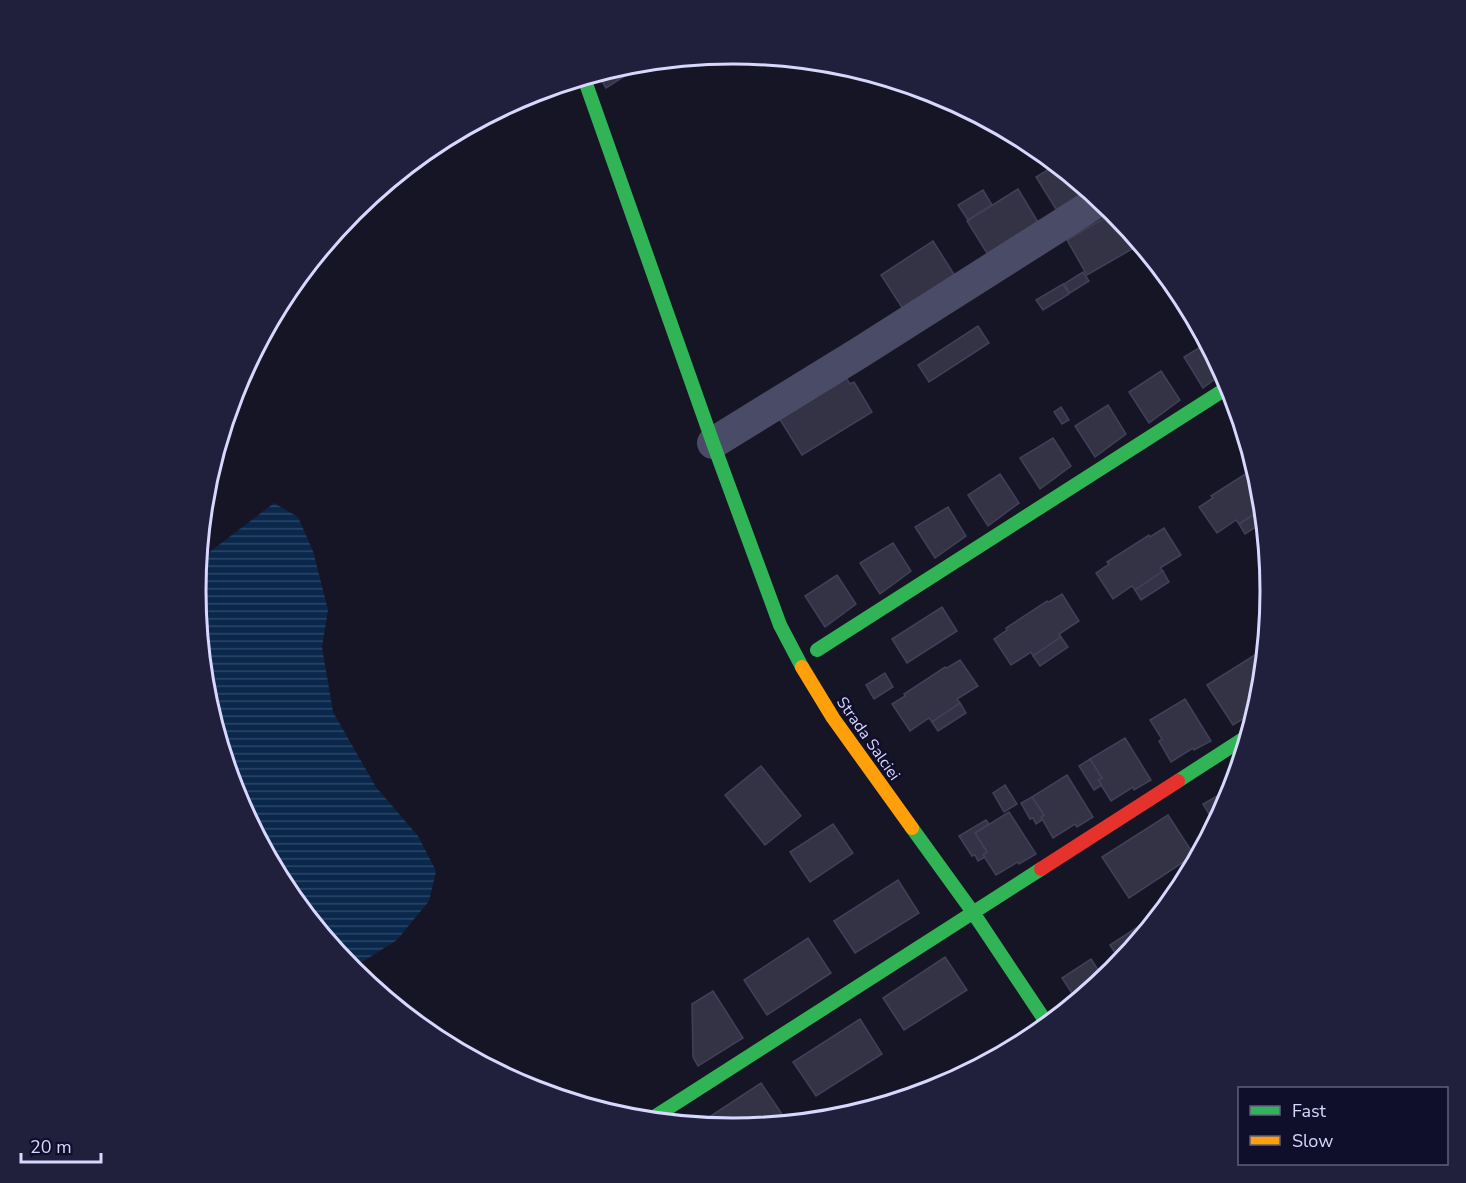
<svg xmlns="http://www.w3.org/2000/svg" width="1466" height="1183" viewBox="0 0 1466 1183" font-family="'Nunito Sans',sans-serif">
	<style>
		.water { fill: url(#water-rules) }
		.building { fill: #343346; stroke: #414058; stroke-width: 1.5 }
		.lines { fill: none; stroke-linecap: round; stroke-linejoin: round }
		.street { stroke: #4a4b66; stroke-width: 32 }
		.fast { stroke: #30b455; stroke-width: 14 }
		.slow { stroke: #ff9f0a; stroke-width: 14 }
		.jam { stroke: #e5322d; stroke-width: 14 }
		.labels { text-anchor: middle; stroke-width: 5; stroke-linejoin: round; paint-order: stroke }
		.street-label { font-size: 16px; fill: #d8d8ff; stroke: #100f2b }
		.rim { fill: none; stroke: #d8d8ff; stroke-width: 3 }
	</style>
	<defs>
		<pattern id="water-rules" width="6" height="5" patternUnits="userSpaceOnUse" patternTransform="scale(1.5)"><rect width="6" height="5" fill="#0a284b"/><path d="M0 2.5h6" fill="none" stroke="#2d4666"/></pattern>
	</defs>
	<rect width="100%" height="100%" fill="#161525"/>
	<!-- water -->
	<polygon class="water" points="274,503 298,517 313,551 328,610 322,647 333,712 376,787 418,836 436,871 429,901 397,940 351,969 286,890 236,797 206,696 196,591 199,560"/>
	<!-- building -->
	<g class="building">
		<polygon points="645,63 606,88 598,75 628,64"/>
		<polygon points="1056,165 1092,194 1059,214 1036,177"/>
		<polygon points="1018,189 1041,227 990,258 967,221"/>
		<polygon points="983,190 992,205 968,220 958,205"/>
		<polygon points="1111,214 1132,249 1087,275 1067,240"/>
		<polygon points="933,241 957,279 905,312 881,275"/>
		<polygon points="1083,272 1089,281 1070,293 1064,284"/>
		<polygon points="1063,284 1069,294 1043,310 1036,300"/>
		<polygon points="978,326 989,343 929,382 918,365"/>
		<polygon points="1207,343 1223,373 1203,388 1184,357"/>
		<polygon points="1161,371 1180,400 1149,423 1129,392"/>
		<polygon points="846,378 850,384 854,382 872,412 802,455 779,418"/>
		<polygon points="1108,405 1126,434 1095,457 1075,426"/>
		<polygon points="1061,407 1069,420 1062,424 1054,412"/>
		<polygon points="1053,438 1071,466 1040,489 1020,458"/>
		<polygon points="1253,469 1255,470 1260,487 1262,509 1239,524 1236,520 1217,533 1199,507 1213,498 1211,496"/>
		<polygon points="1000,474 1019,503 988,526 968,495"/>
		<polygon points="948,507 966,536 935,558 915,527"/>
		<polygon points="1262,509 1264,522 1245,534 1239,524"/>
		<polygon points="1164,528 1181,555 1160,568 1163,571 1135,590 1132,586 1113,599 1096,573 1109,564 1107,562 1149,535 1150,537"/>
		<polygon points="893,543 911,571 880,594 860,563"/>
		<polygon points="1163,571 1169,582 1141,600 1135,590"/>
		<polygon points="837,575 856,604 825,627 805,596"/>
		<polygon points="1062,594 1079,621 1059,634 1061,637 1033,656 1031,652 1011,665 994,639 1007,630 1006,628 1047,601 1049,602"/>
		<polygon points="942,607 957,631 907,663 892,639"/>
		<polygon points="1061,637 1068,647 1040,666 1033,656"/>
		<polygon points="1258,653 1264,661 1260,697 1256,711 1233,725 1207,685"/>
		<polygon points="960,660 978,686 957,699 960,703 932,722 929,718 910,731 892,704 905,696 904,694 945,667 947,668"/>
		<polygon points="885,673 893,687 874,699 866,685"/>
		<polygon points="1185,699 1211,741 1194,750 1193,748 1171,762 1159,741 1162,739 1150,720"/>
		<polygon points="960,703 966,713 938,731 932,722"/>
		<polygon points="1125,738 1151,780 1134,790 1133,787 1111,801 1098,780 1102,778 1090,759"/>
		<polygon points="1090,759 1102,778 1098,780 1102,785 1094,790 1079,766"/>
		<polygon points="761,766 801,816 765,845 725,795"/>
		<polygon points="1067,775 1093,817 1077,827 1075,824 1053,838 1041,817 1044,815 1032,797"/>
		<polygon points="1005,785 1017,804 1004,812 993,793"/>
		<polygon points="1224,792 1228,799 1215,824 1203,804"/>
		<polygon points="1032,797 1044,815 1041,817 1042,820 1036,824 1033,818 1030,819 1021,803"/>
		<polygon points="1009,812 1036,854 1019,864 1018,862 996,875 983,855 987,852 975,833"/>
		<polygon points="1168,815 1194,855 1129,898 1102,857"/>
		<polygon points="986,820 989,824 975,833 987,852 983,855 985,857 978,861 975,855 972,856 959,836"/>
		<polygon points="833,824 853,853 810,882 790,852"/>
		<polygon points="898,880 919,913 855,953 834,921"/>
		<polygon points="1139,926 1144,934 1121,962 1110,945"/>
		<polygon points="808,938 831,973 767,1015 744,980"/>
		<polygon points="945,957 967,990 904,1030 883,998"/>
		<polygon points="1091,959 1104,979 1077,1001 1062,978"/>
		<polygon points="713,991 743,1038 698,1066 693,1057 692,1004"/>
		<polygon points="860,1019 882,1054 816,1096 793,1062"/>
		<polygon points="761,1083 784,1117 772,1125 733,1129 697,1125"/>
	</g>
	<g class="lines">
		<!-- street -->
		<polyline class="street" points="713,443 859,353 1100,200"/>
		<!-- fast -->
		<g class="fast">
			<polyline points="584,78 713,443 780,625 802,667"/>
			<polyline points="817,650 1230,386"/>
			<polyline points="1178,781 1249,735"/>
			<polyline points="912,828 972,911 1048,1025"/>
			<polyline points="648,1121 1041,869"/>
		</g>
		<!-- slow -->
		<polyline class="slow" points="802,667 833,718 912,828"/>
		<!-- jam -->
		<polyline class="jam" points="1041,869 1178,781"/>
	</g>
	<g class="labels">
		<!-- street labels -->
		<g class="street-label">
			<text transform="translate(869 738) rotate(55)" y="6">Strada Salciei</text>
		</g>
	</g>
	<!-- crop -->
	<path d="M0 0H1466V1183H0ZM206 591a527 527 0 1 1 1054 0a527 527 0 1 1-1054 0Z" fill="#201f3c" fill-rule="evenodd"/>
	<path class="rim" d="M206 591a527 527 0 1 1 1054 0a527 527 0 1 1-1054 0Z"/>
	<!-- legend -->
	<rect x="1238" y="1087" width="210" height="78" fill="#100f2b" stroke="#605f80" stroke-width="1.5"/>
	<rect x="1250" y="1106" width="30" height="9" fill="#30b455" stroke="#605f80" stroke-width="1.5"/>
	<text x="1292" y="1117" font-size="18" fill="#d8d8ff">Fast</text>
	<rect x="1250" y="1136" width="30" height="9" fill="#ff9f0a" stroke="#605f80" stroke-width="1.5"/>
	<text x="1292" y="1147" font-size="18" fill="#d8d8ff">Slow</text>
	<!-- scale -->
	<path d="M21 1153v9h80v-9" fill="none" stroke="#d8d8ff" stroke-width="3"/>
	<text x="30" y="1153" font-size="18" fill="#d8d8ff" stroke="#100f2b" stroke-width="4.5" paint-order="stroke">20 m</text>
</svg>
